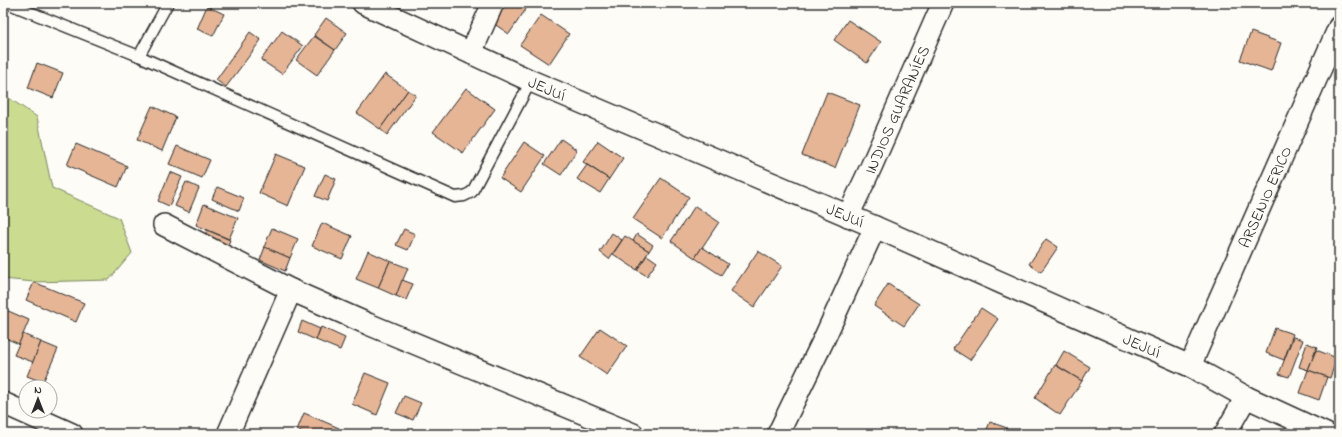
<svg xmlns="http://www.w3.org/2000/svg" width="1342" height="437" viewBox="0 0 1342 437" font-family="'Indie Flower',sans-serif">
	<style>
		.green { fill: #cbdc91; stroke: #7b845e }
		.building { fill: #e5b596; stroke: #2b2b2b }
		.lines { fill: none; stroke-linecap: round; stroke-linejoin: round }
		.lane-casing { stroke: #2b2b2b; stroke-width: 13 }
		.street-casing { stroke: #2b2b2b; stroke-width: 24 }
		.lane { stroke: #fdfcf7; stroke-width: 10 }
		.street { stroke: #fdfcf7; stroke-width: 21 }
		.labels { text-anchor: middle; stroke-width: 3; stroke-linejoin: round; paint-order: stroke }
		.street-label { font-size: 16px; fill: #2b2b2b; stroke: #fdfcf7 }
	</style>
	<rect width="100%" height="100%" fill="#fdfcf7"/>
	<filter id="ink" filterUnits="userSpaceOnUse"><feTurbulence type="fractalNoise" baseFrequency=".025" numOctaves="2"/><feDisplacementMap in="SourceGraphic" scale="8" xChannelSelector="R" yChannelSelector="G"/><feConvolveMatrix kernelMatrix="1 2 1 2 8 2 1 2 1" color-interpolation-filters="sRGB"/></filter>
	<g filter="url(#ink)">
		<!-- green -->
		<polygon class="green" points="3,92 6,96 37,117 52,188 119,218 132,253 109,280 34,282 3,279"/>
		<!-- building -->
		<g class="building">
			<polygon points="498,3 530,3 509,34 487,19"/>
			<polygon points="207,6 224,14 213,36 197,29"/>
			<polygon points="541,15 569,34 549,64 520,45"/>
			<polygon points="326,18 347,33 335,50 314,35"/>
			<polygon points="848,20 881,42 867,63 834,40"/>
			<polygon points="282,31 303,46 282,74 261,60"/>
			<polygon points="250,32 261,40 226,87 216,80"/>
			<polygon points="1251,32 1281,43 1271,71 1240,60"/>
			<polygon points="314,36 335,50 317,75 296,60"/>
			<polygon points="37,63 63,73 53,98 28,88"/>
			<polygon points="385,74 408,90 380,129 357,113"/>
			<polygon points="466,88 495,109 463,153 433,132"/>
			<polygon points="408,90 416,95 387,135 380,129"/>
			<polygon points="827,92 860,105 835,168 802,155"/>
			<polygon points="152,106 176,117 162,151 137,140"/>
			<polygon points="561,139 577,150 561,175 544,164"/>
			<polygon points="598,141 623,158 609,179 583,162"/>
			<polygon points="524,142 545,156 521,192 500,178"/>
			<polygon points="76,144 127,166 118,187 67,165"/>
			<polygon points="177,146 210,160 202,178 169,164"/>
			<polygon points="276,154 305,166 288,206 259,193"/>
			<polygon points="587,165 609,179 600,193 577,179"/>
			<polygon points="170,172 182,177 169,206 158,201"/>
			<polygon points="325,174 336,179 327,201 315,196"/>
			<polygon points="661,178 689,197 662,238 633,219"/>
			<polygon points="186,182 199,188 189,212 175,206"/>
			<polygon points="217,187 244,198 239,211 212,199"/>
			<polygon points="204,204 238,218 229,239 196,225"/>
			<polygon points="695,206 719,222 695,258 671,241"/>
			<polygon points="322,223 352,236 342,259 312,246"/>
			<polygon points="272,228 298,239 290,258 264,247"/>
			<polygon points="404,229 415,234 408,250 396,245"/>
			<polygon points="207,230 230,240 224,254 202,243"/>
			<polygon points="612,233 622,240 609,259 600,252"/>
			<polygon points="637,234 653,245 649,251 633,241"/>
			<polygon points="625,236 649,251 637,270 613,254"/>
			<polygon points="1046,239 1058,247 1041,272 1029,264"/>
			<polygon points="265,247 290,258 285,271 260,260"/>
			<polygon points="702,247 728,264 721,275 695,258"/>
			<polygon points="368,251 390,261 378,288 356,279"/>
			<polygon points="758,251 782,266 754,307 731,291"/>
			<polygon points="647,255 657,262 647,276 637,270"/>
			<polygon points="390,261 408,268 396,296 378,288"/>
			<polygon points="402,280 413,284 406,300 396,296"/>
			<polygon points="34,282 84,303 76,322 26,300"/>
			<polygon points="888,284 919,304 904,326 874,306"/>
			<polygon points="981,308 998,319 970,360 953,349"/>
			<polygon points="6,310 29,320 19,344 3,337 3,316"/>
			<polygon points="302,321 320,329 316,340 298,332"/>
			<polygon points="321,327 345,338 340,350 316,340"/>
			<polygon points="600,328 627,346 607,375 580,357"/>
			<polygon points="1275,328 1293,334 1284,360 1266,353"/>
			<polygon points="23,334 41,342 33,362 14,355"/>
			<polygon points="1293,337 1303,340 1289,377 1279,374"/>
			<polygon points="41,342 58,349 43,382 27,376"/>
			<polygon points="1307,343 1317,347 1308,370 1299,367"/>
			<polygon points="1316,350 1337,358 1330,378 1308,370"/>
			<polygon points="1064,351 1090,367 1082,381 1056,365"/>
			<polygon points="1055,365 1082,381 1060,415 1035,398"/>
			<polygon points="1308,370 1327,377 1319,400 1300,393"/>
			<polygon points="365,373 390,383 377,415 352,404"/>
			<polygon points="404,396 421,403 413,420 396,413"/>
			<polygon points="304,413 339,428 336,434 306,434 297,430"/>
			<polygon points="990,422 1007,428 1004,434 985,434"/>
		</g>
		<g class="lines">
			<!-- lane casing -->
			<g class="lane-casing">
				<g id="lane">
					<polyline points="7,3 139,56 455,197 464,196 472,192 531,81"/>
					<polyline points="139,56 168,3"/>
				</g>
			</g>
			<!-- street casing -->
			<g class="street-casing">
				<g id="street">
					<path id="s1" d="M 363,3 L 531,81 L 875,227 L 1190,366 L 1246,397 L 1326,434"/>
					<polyline points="471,53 493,3"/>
					<path id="s2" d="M 848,216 L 871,167 L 943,3"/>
					<polyline points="164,225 291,290"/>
					<path id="s3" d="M 1190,366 L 1339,27"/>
					<polyline points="3,403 72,434"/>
					<polyline points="228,434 291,290 368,324 633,434"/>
					<polyline points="778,434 824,339 875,227"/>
					<polyline points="1225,434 1246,397"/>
				</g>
			</g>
			<!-- lane -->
			<use href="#lane" class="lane"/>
			<!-- street -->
			<use href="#street" class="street"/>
		</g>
	</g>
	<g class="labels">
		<!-- street labels -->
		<g class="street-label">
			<text dy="6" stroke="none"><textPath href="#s1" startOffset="203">JEJUÍ</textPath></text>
			<text dy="6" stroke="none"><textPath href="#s2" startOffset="117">INDIOS GUARANÍES</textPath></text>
			<text dy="6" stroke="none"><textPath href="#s3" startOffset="185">ARSENIO ERICO</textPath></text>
			<text dy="6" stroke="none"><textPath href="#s1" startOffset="527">JEJUÍ</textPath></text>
			<text dy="6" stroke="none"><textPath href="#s1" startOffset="851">JEJUÍ</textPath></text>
		</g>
	</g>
	<!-- margin -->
	<rect width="1342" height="437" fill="none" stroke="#fdfcf7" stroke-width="16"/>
	<rect x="8" y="8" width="1326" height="421" fill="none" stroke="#2b2b2b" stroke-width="1.5" filter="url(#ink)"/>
	<!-- north arrow -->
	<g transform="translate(38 399)"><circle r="19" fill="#fdfcf7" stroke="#a9a8a5"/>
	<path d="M0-3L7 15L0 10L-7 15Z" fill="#2b2b2b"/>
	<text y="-6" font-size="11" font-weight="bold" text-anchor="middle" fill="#2b2b2b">N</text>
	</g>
</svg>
